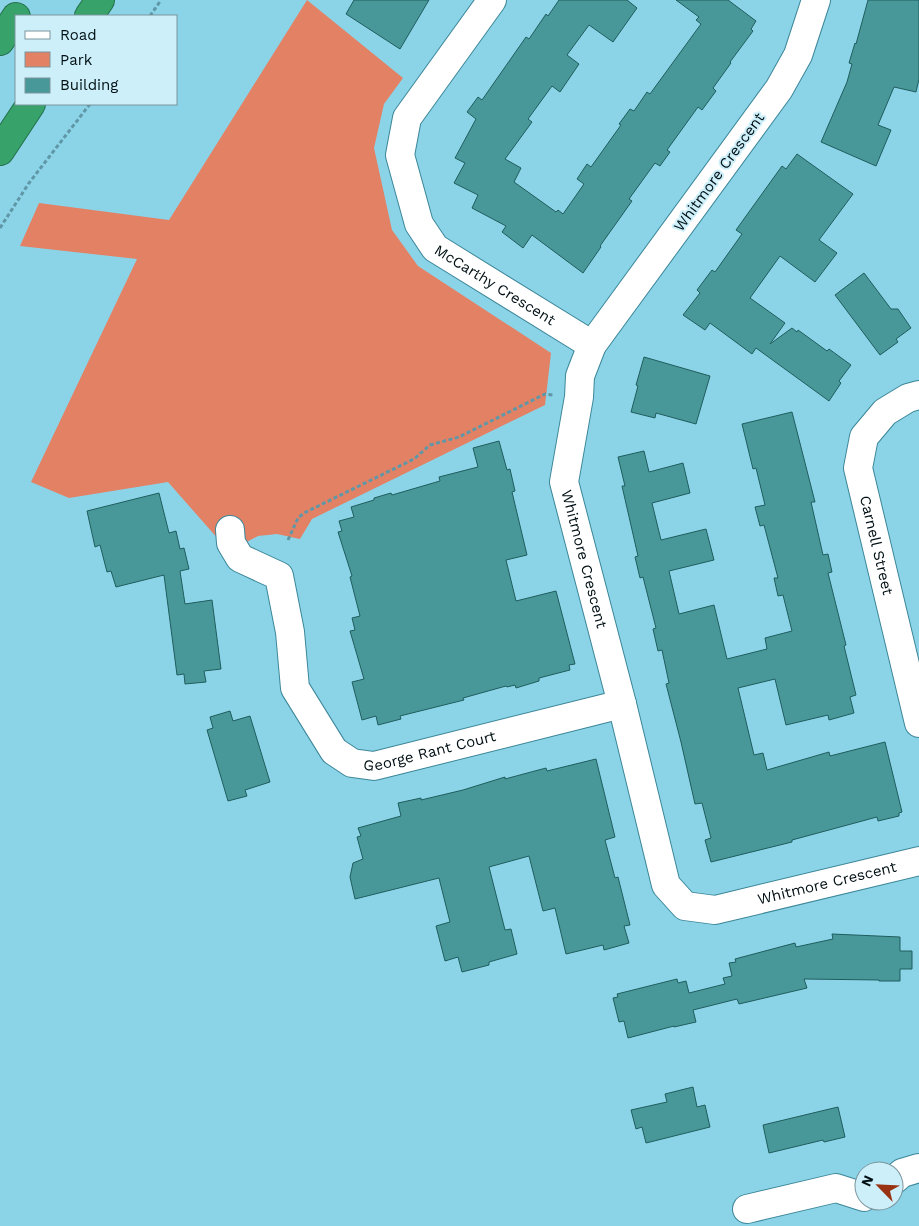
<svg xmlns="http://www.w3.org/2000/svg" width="919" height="1226" viewBox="0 0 919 1226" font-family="'Work Sans',sans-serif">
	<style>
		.park { fill: #e38165 }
		.building { fill: #499899; stroke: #1f5d5e }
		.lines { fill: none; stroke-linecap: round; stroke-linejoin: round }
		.minor-casing { stroke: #3c8698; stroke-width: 30 }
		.highway-casing { stroke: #246f4c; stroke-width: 30 }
		.path { stroke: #6097a6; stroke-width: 3; stroke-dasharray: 4 2.5; stroke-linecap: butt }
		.minor { stroke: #fff; stroke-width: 28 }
		.highway { stroke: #37a26a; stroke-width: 28 }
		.labels { text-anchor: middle; stroke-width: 4; stroke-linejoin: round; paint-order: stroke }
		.street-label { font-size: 15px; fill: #000f14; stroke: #cceff9 }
	</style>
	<rect width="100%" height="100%" fill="#8bd4e8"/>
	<!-- park -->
	<polygon class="park" points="307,0 403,78 384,104 374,148 392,230 418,266 551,353 545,405 312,519 300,539 277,534 258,536 243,544 234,557 168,482 69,498 31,482 137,259 20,246 39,203 169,220"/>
	<!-- building -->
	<g class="building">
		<polygon points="354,0 429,0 400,49 346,14"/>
		<polygon points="559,0 627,0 637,8 613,42 589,25 567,55 579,64 560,92 552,86 528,119 532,122 505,159 521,168 514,182 556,212 558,210 563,214 584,184 577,179 587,164 591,167 621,125 619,124 630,109 634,111 647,92 650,94 701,24 696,20 699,17 676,0 728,0 756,21 751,29 753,31 730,62 731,63 713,88 716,91 702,110 698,107 667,150 670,152 660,166 655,163 629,199 632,201 600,246 601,247 583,273 532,235 523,248 502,232 506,226 472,208 478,195 454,183 465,163 455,158 476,119 467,112 478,97 482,100 526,37 529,39 546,14 548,16"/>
		<polygon points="868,0 919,0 919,79 916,92 894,87 878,125 891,130 876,166 821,142 847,82 852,64 849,63 855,43 856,44"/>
		<polygon points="797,154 853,194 819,240 837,253 815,282 780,256 750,298 785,323 770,344 792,328 797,332 798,330 827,351 829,349 851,365 839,381 841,383 829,401 756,348 752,354 710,323 705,330 683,315 700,293 697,290 712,270 715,272 742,234 736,230 782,166 786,169"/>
		<polygon points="864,273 891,309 898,309 911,328 896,339 898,342 880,355 835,295"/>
		<polygon points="644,357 710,376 696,424 656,413 655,418 631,412 638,386 636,385"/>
		<polygon points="792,412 815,502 811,502 823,555 828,554 832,572 828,573 846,645 844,646 856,695 850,697 854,713 829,720 828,715 786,725 775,679 738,688 754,755 763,753 767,770 829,752 830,756 885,742 902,812 899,813 899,816 878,821 877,817 792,840 792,842 711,862 705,840 711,838 702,803 695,804 681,742 666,684 669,683 662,650 658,651 653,629 656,628 643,577 640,578 635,557 638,556 622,486 625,486 618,457 644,451 649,472 683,463 690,493 652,503 661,540 706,529 714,560 669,571 679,614 714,605 727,659 767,649 765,638 792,631 783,595 778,596 774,578 778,578 764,525 760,526 755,507 765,505 756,468 753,469 742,424"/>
		<polygon points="499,441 507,470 510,469 515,491 512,492 527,555 506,560 516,601 556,591 575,664 569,665 570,670 539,678 539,681 516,688 515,685 507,687 506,686 463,698 464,700 400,716 401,719 378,725 376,716 362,720 352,682 364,679 350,631 355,630 352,618 360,616 350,577 352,576 338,532 342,531 339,521 354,517 351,507 374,500 374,498 391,493 392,495 440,481 439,477 478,467 473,448"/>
		<polygon points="159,493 169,533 176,531 180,549 184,548 189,569 180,571 185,604 212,600 221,669 204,671 206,682 185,684 184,674 177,675 164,575 116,587 111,571 107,572 100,545 95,547 87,511"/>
		<polygon points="230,711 233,721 250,716 270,782 245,790 247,796 228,801 207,730 213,728 210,717"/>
		<polygon points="596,759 615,837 605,840 615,878 618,877 630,925 624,926 629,943 604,950 603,945 566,954 555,908 543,911 529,856 489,867 505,930 511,929 517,954 489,962 489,965 462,972 458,957 445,961 436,926 450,922 439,878 355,899 350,877 353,863 363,859 357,837 361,836 358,828 401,816 398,803 421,798 421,800 463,790 505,777 505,779 546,768 547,771"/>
		<polygon points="832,934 900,937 900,951 912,951 912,969 900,969 900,981 879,981 879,980 804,979 807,988 739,1004 737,999 693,1010 696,1022 674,1027 674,1026 628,1038 624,1021 619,1022 613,998 618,997 617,994 677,979 678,983 686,981 689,993 725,984 723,978 732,976 729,963 736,962 735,959 795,943 796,947 833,939"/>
		<polygon points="693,1087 697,1107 705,1105 710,1127 646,1143 642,1127 636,1129 631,1110 667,1102 665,1094"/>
		<polygon points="838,1107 845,1137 824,1142 823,1140 769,1153 763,1125"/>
	</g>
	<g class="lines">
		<!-- minor casing -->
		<g class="minor-casing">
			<g id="minor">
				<path id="s1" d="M 492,0 L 407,118 L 400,155 L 419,224 L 435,248 L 592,345"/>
				<path id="s2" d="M 816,0 L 798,55 L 779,89 L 592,345 L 580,376 L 579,397 L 564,482 L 622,704 L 666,885 L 685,906 L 715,910 L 919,861"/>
				<path id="s3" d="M 919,395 L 908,398 L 885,412 L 864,437 L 858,468 L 919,723"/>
				<path id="s4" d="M 230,530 L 231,543 L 240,558 L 279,576 L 290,632 L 295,688 L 334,751 L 352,763 L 374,766 L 622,704"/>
				<polyline points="894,1180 902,1173 919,1168"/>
				<polyline points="747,1209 836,1188 864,1197"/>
			</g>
		</g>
		<!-- highway casing -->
		<g class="highway-casing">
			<g id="highway">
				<polyline points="89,16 100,0"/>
				<polyline points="0,41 16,17"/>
				<polyline points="0,151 31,104"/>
			</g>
		</g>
		<!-- path -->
		<g class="path">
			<polyline points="150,16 161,0"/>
			<polyline points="0,228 29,183 90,104"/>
			<polyline points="288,540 298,518 304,513 414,459 430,445 459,437 545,394 553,395"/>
		</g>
		<!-- minor -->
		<use href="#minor" class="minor"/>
		<!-- highway -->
		<use href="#highway" class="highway"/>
	</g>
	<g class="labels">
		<!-- street labels -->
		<g class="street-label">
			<text transform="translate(719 172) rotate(-54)" y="5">Whitmore Crescent</text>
			<text dy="5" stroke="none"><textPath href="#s1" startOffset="354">McCarthy Crescent</textPath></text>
			<text dy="5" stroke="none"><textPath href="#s3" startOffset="182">Carnell Street</textPath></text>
			<text dy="5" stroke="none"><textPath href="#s2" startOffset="634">Whitmore Crescent</textPath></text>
			<text dy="5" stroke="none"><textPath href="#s4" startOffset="362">George Rant Court</textPath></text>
			<text dy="5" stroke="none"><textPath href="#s2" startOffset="1144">Whitmore Crescent</textPath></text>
		</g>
	</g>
	<!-- legend -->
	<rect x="15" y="15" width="162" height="90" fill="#cceff9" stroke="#7a959d"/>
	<rect x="25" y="31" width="25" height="8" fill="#ffffff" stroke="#7a959d"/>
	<text x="60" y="40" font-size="15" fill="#000f14">Road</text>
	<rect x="25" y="52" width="25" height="15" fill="#e38165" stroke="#7a959d"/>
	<text x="60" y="65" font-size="15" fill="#000f14">Park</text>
	<rect x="25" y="78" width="25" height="15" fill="#499899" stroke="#7a959d"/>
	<text x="60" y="90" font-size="15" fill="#000f14">Building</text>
	<!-- north arrow -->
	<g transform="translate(879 1186) rotate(294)"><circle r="24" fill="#cceff9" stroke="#7a959d"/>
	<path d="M0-4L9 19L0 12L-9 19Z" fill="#993212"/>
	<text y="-8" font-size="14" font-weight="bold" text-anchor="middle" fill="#000f14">N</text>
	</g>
</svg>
